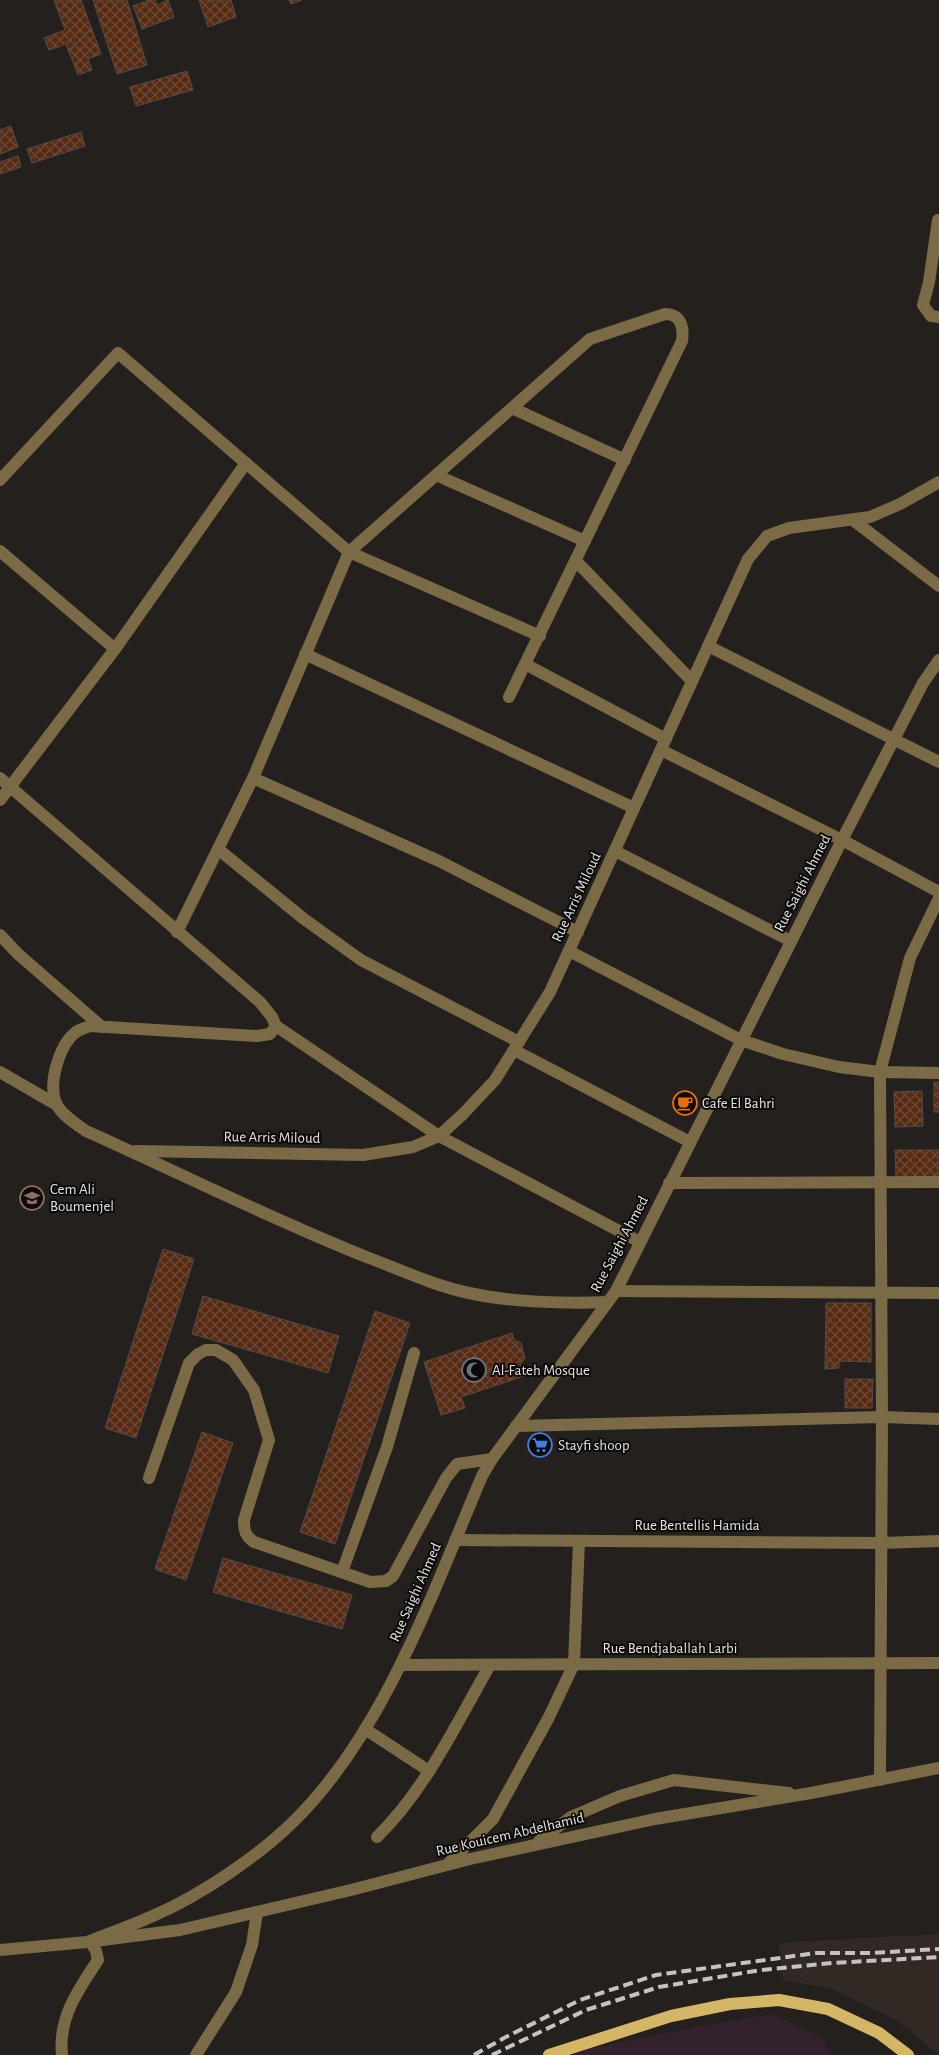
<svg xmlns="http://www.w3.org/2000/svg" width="939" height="2055" viewBox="0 0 939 2055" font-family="'Alegreya Sans',sans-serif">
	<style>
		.commercial { fill: #33222d }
		.built { fill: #322924 }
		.building { fill: url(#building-cross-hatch); stroke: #524d4b }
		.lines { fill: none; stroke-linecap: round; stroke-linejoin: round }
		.minor { stroke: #7a6b46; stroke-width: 12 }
		.major { stroke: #d5b666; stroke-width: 12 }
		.rail { stroke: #c5c2c1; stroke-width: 4; stroke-dasharray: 10 5; stroke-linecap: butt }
		.labels { text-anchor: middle; stroke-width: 4; stroke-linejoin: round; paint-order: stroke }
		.street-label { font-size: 15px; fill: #e5e2e1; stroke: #0c0a09 }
		.poi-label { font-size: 15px; fill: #e5e2e1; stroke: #0c0a09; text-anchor: start }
	</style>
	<defs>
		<pattern id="building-cross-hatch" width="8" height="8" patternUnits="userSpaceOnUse" patternTransform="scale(1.25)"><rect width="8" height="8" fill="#562a13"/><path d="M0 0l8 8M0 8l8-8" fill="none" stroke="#6e4935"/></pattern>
	</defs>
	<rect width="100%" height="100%" fill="#24201e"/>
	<!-- commercial -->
	<polygon class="commercial" points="772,2014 821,2037 833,2055 558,2055 680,2030"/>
	<!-- built -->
	<polygon class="built" points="939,1934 939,2055 898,2021 832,1989 783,1980 779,1943"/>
	<!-- building -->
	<g class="building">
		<polygon points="54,0 81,0 101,54 88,59 92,70 78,75 66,44 49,50 44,38 65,30"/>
		<polygon points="93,0 127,0 147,65 117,74"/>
		<polygon points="149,0 155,0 157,5 168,0 174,17 142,29 133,6"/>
		<polygon points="199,0 231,0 236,17 208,27"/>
		<polygon points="289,0 302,0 291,4"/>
		<polygon points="187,71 193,90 136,106 130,87"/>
		<polygon points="11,126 18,147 0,154 0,130"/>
		<polygon points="81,132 85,146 32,163 27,149"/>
		<polygon points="18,156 21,167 0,174 0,162"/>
		<rect x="934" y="1082" width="5" height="30"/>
		<polygon points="922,1091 923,1126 895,1127 894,1092"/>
		<polygon points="895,1150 939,1150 939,1177 896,1177"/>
		<polygon points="163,1249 194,1259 136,1438 105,1428"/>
		<polygon points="203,1296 339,1336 328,1373 192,1334"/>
		<polygon points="826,1303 871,1303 871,1362 839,1361 839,1368 825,1369"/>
		<polygon points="375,1311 410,1323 335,1544 300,1532"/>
		<polygon points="512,1333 514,1340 521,1343 525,1359 520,1364 524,1376 461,1397 465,1408 441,1415 424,1362"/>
		<polygon points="845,1379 873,1379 872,1408 845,1408"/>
		<polygon points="202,1432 233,1443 186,1580 155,1569"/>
		<polygon points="223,1558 352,1595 342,1629 213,1592"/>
	</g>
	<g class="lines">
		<!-- minor -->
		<g class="minor">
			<polyline points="938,220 929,282 923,305 931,316 939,317"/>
			<polyline points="512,408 625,460"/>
			<polyline points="436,475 585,541"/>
			<polyline points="0,480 118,353 349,552 540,636"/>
			<polyline points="853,520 939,586"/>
			<polyline points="0,551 115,649"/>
			<polyline points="576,561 692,681"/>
			<polyline points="708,646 939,762"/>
			<polyline points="305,654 634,808"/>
			<polyline points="525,664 666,739"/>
			<polyline points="661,750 842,840 939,892"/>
			<path d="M 0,778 L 260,1002 L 272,1017 L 276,1026 L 270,1034 L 257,1036 L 90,1026 C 86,1028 80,1029 76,1032 C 59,1045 47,1085 57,1105 C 62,1115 76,1124 86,1131 C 180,1173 273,1220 369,1258 C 401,1270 435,1286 469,1293 C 509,1302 567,1304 608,1302"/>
			<polyline points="253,778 439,861 578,932"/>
			<polyline points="0,800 115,649 246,463"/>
			<polyline points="218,849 304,919 361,960 519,1042"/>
			<polyline points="615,851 791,941"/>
			<path d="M 177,932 L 253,778 L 349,552 L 590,339 L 665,314 C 681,314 684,327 682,341 L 509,697"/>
			<polyline points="0,935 18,954 102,1027"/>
			<polyline points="569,951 741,1040 783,1054 839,1067 880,1072 939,1073"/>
			<polyline points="276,1026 439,1136 640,1242"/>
			<polyline points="514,1050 690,1142"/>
			<polyline points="0,1072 57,1105"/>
			<polyline points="136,1151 363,1155 413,1147 439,1136 463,1114 495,1080 550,992 748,559 767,536 789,528 870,517 900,504 939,482"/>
			<polyline points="669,1183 939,1182"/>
			<polyline points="616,1291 939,1293"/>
			<polyline points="516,1426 882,1417 939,1419"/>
			<path d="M 149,1478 L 189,1363 L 198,1354 L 206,1350 L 216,1350 L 233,1360 L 254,1390 L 269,1440 L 244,1520 C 244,1530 245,1536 254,1542 L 370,1582 L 386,1581 L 393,1576 L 446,1478 L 457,1464 L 492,1459"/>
			<polyline points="455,1540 881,1543 939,1541"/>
			<polyline points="342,1572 387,1447 414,1353"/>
			<polyline points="401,1665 939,1663"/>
			<polyline points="365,1729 429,1771"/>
			<polyline points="880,1780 882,1417 880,1072 910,958 939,898"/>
			<path d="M 377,1837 C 426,1789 456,1724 490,1665"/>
			<polyline points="539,1841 571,1817 620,1796 674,1780 789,1793"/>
			<polyline points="448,1864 493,1819 549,1717 574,1664 579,1541"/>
			<path d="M 90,1941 C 113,1932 136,1924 157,1914 C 201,1895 258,1856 292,1823 C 383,1735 433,1592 482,1476 L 492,1459 L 616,1291 L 842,840 L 923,683 L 939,660"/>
			<polyline points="0,1950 87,1942 180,1930 351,1890 470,1859 655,1819 811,1793 939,1768"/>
			<path d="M 62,2055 C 58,2018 78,1990 98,1960 L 96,1951 L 90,1941"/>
			<polyline points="196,2055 236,1992 252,1945 257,1912"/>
		</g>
		<!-- major -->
		<polyline class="major" points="549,2055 671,2016 730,2004 779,2000 828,2009 879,2033 908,2055"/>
		<!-- rail -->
		<g class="rail">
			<polyline points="474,2055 504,2038 580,2000 656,1975 816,1953 871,1953 939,1949"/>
			<polyline points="492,2055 586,2010 659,1987 761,1970 832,1963 939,1957"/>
		</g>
	</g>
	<!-- icons -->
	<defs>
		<g id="cafe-ring" transform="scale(1.25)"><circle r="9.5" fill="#0c0a09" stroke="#e8710a" stroke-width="1.5"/><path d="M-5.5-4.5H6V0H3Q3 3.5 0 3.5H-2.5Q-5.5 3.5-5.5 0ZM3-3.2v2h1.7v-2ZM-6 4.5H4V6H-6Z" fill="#e8710a"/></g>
		<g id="school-ring" transform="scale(1.25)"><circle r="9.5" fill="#0c0a09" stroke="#8d6e63" stroke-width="1.5"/><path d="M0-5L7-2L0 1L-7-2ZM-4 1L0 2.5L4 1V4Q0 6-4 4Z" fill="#8d6e63"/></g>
		<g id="mosque-ring" transform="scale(1.25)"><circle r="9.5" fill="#0c0a09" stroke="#6b7280" stroke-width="1.5"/><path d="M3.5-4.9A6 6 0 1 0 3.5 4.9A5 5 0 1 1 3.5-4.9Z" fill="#6b7280"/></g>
		<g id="supermarket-ring" transform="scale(1.25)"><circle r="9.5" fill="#0c0a09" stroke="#3f7fe0" stroke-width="1.5"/><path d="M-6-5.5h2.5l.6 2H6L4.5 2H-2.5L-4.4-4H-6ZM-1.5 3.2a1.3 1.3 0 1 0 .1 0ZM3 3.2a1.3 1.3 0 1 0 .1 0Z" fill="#3f7fe0"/></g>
	</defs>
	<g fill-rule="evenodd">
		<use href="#cafe-ring" x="685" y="1103"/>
		<use href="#school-ring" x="32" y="1198"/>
		<use href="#mosque-ring" x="474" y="1370"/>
		<use href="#supermarket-ring" x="540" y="1445"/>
	</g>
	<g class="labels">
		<!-- street labels -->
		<g class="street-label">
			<text transform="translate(802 883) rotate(-63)" y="5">Rue Saighi Ahmed</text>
			<text transform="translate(576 897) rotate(-65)" y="5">Rue Arris Miloud</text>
			<text transform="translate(272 1137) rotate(1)" y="5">Rue Arris Miloud</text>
			<text transform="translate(619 1244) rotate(-62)" y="5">Rue Saighi Ahmed</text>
			<text x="697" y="1530">Rue Bentellis Hamida</text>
			<text transform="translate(415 1592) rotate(-66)" y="5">Rue Saighi Ahmed</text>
			<text x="670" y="1653">Rue Bendjaballah Larbi</text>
			<text transform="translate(510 1834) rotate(-13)" y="5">Rue Kouicem Abdelhamid</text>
		</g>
		<!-- poi labels -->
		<g class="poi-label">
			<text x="702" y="1108">Cafe El Bahri</text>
			<text x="50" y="1194">Cem Ali<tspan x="50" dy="17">Boumenjel</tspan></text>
			<text x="492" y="1375">Al-Fateh Mosque</text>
			<text x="558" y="1450">Stayfi shoop</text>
		</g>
	</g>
</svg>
